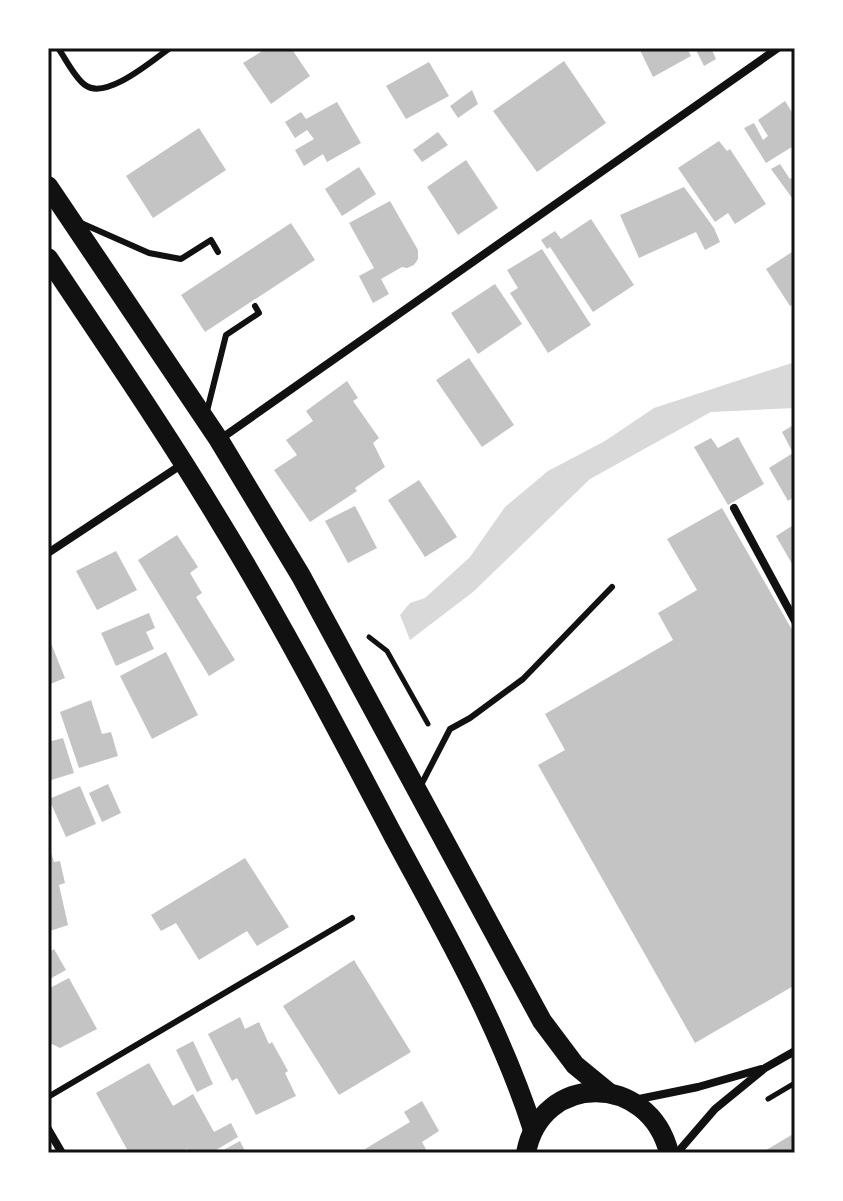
<svg xmlns="http://www.w3.org/2000/svg" width="843" height="1201" viewBox="0 0 843 1201" font-family="'Noto Sans',sans-serif">
	<style>
		.water { fill: #d9d9d9 }
		.building { fill: #c4c4c4 }
		.lines { fill: none; stroke-linecap: round; stroke-linejoin: round }
		.path { stroke: #111; stroke-width: 5 }
		.service { stroke: #111; stroke-width: 6 }
		.minor { stroke: #111; stroke-width: 8 }
		.primary { stroke: #111; stroke-width: 20 }
		.neatline { fill: none; stroke: #111; stroke-width: 3 }
	</style>
	<rect width="100%" height="100%" fill="#fff"/>
	<!-- water -->
	<polygon class="water" points="795,362 795,408 711,412 590,479 473,592 410,640 400,615 410,603 425,598 470,557 505,507 548,471 605,441 654,408"/>
	<!-- building -->
	<g class="building">
		<polygon points="267,48 291,48 310,76 271,104 243,63"/>
		<polygon points="639,48 687,48 691,56 653,77"/>
		<polygon points="695,48 711,48 716,59 704,66"/>
		<polygon points="564,61 606,123 537,172 493,111"/>
		<polygon points="429,62 449,96 406,119 386,86"/>
		<polygon points="472,90 478,104 458,118 450,106"/>
		<polygon points="785,101 795,117 795,145 766,163 744,128 754,123 763,140 768,136 758,120"/>
		<polygon points="337,102 361,143 327,162 323,154 304,166 295,150 314,139 307,130 295,138 285,122 301,112 306,119"/>
		<polygon points="199,128 226,170 153,218 126,176"/>
		<polygon points="438,132 448,145 422,162 413,150"/>
		<polygon points="719,141 727,151 730,149 766,204 735,224 728,213 715,222 678,168"/>
		<polygon points="466,160 498,208 458,235 427,187"/>
		<polygon points="780,164 790,179 795,176 795,202 771,169"/>
		<polygon points="359,167 376,194 342,216 325,189"/>
		<polygon points="684,187 714,228 720,242 705,250 696,232 639,258 620,215"/>
		<polygon points="390,201 418,250 418,259 414,265 407,268 402,267 381,279 389,294 373,303 359,276 374,268 349,223"/>
		<polygon points="591,219 634,285 593,312 550,247 547,249 541,240 555,231 561,239"/>
		<polygon points="291,223 315,260 205,332 181,295"/>
		<polygon points="542,249 591,325 548,353 510,293 518,288 507,270"/>
		<polygon points="795,250 795,303 790,306 766,269"/>
		<polygon points="495,284 522,324 478,354 451,313"/>
		<polygon points="469,358 514,425 482,447 436,380"/>
		<polygon points="347,381 358,398 353,401 379,438 373,443 385,467 355,488 357,491 310,522 274,470 297,455 286,440 313,421 306,411"/>
		<polygon points="795,424 795,496 788,501 769,468 793,453 782,432"/>
		<polygon points="738,437 764,484 728,505 694,447 711,438 718,448"/>
		<polygon points="419,480 457,537 425,557 388,500"/>
		<polygon points="355,506 377,548 348,563 325,521"/>
		<polygon points="722,508 795,635 795,985 695,1043 538,765 565,750 545,714 673,640 658,613 697,590 667,539"/>
		<polygon points="795,524 795,569 776,536"/>
		<polygon points="177,535 198,567 190,573 202,593 196,597 235,660 209,676 138,560"/>
		<polygon points="116,551 137,590 97,610 76,571"/>
		<polygon points="149,613 155,628 146,632 154,649 116,666 101,633"/>
		<polygon points="48,636 65,678 48,685"/>
		<polygon points="166,652 198,715 152,739 120,676"/>
		<polygon points="91,700 102,734 111,732 118,756 79,768 60,712"/>
		<polygon points="63,738 74,773 48,781 48,742"/>
		<polygon points="108,784 121,813 102,822 89,793"/>
		<polygon points="80,786 96,824 66,837 49,799"/>
		<polygon points="48,843 54,862 60,861 65,883 59,885 68,925 53,930 48,930"/>
		<polygon points="245,858 289,927 257,946 247,931 199,960 176,923 161,931 151,915"/>
		<polygon points="54,949 66,970 48,980 48,953"/>
		<polygon points="354,960 411,1052 339,1095 283,1006"/>
		<polygon points="69,978 97,1029 60,1048 48,1042 48,989"/>
		<polygon points="240,1017 245,1029 259,1022 269,1044 272,1042 288,1071 285,1073 296,1096 256,1115 237,1078 232,1081 208,1034"/>
		<polygon points="193,1041 213,1084 197,1092 176,1050"/>
		<polygon points="149,1063 173,1106 193,1094 214,1132 231,1123 238,1137 211,1153 189,1153 187,1149 179,1153 129,1153 96,1093"/>
		<polygon points="422,1101 439,1131 422,1142 428,1153 368,1153 365,1149 410,1122 404,1112"/>
		<polygon points="795,1133 795,1153 761,1153"/>
		<polygon points="240,1141 246,1153 218,1153"/>
	</g>
	<g class="lines">
		<!-- path -->
		<g class="path">
			<polyline points="369,637 387,651 428,724"/>
			<polyline points="768,1099 795,1083"/>
		</g>
		<!-- service -->
		<g class="service">
			<path d="M 58,48 C 66,59 74,77 85,85 C 106,101 153,60 170,48"/>
			<polyline points="81,223 149,253 181,259 211,240 218,252"/>
			<polyline points="207,411 226,335 259,313 255,306"/>
			<polyline points="421,785 450,729 470,718 523,679 612,587"/>
			<polyline points="48,1097 352,918"/>
		</g>
		<!-- minor -->
		<g class="minor">
			<polyline points="219,440 778,48"/>
			<polyline points="734,508 795,621"/>
			<polyline points="48,553 184,463"/>
			<polyline points="634,1100 698,1087 761,1069"/>
			<polyline points="48,1129 62,1153"/>
			<polyline points="677,1153 715,1109 765,1068 795,1051"/>
		</g>
		<!-- primary -->
		<g class="primary">
			<polyline points="48,186 219,440 301,576 542,1021 575,1065 608,1092"/>
			<path d="M 48,258 C 106,345 166,432 220,522 C 282,623 337,729 393,835 C 444,930 500,1026 533,1130"/>
			<path d="M 526,1153 C 541,1072 649,1072 669,1153"/>
		</g>
	</g>
	<!-- border -->
	<rect width="843" height="1201" fill="none" stroke="#ffffff" stroke-width="100"/>
	<rect x="50" y="50" width="743" height="1101" class="neatline"/>
</svg>
